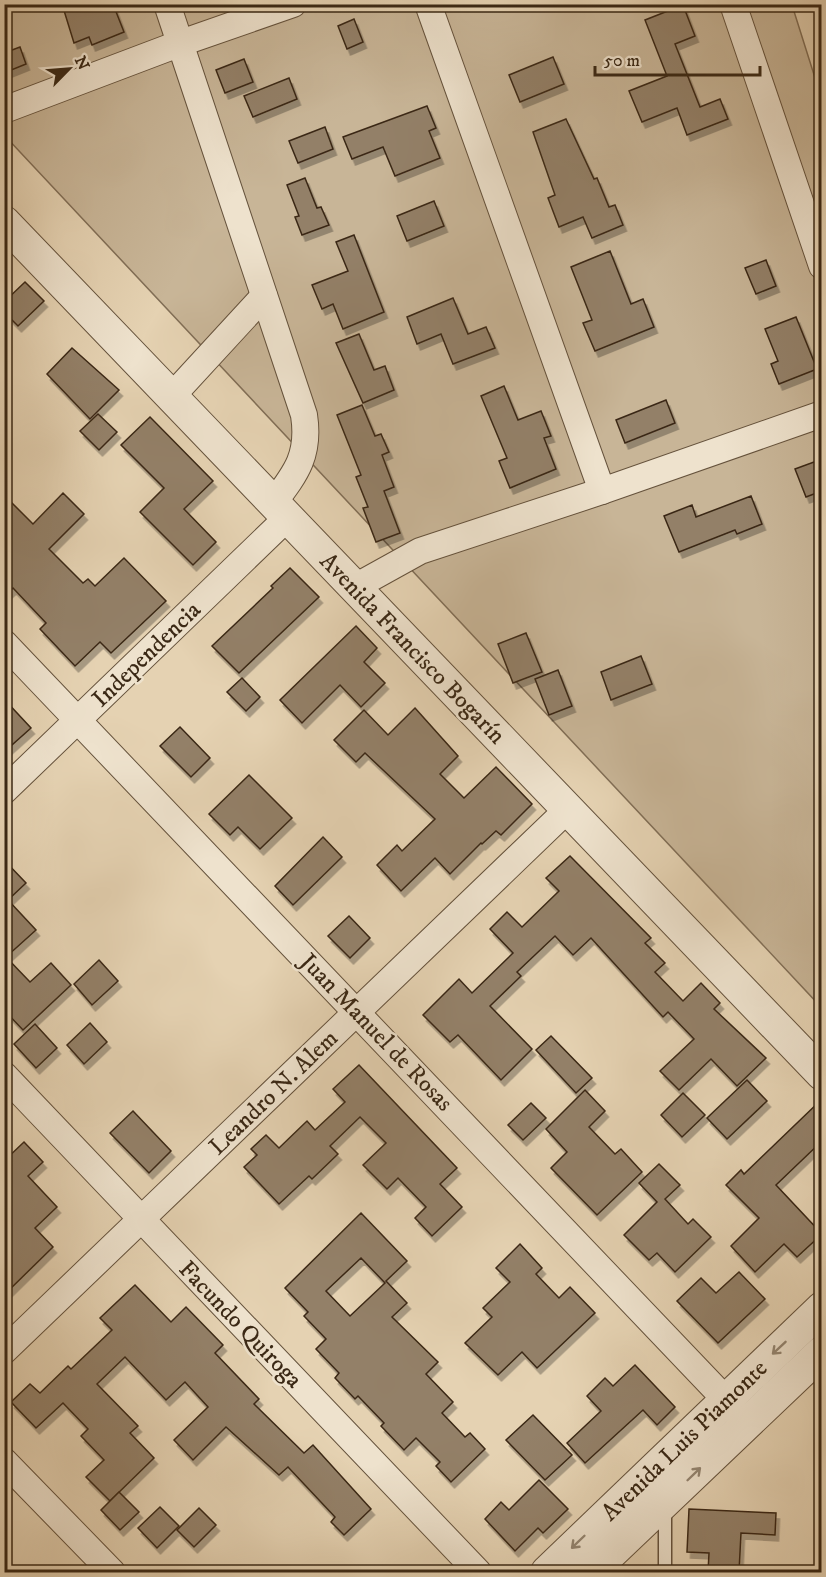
<svg xmlns="http://www.w3.org/2000/svg" width="826" height="1577" viewBox="0 0 826 1577" font-family="'IM FELL DW Pica',serif">
	<style>
		.green { fill: #c8b597; stroke: #816e56; stroke-width: 1.5 }
		.building { fill: #938067; stroke: #3a2815; stroke-width: 1.5; fill-rule: evenodd; filter: url(#shadow) }
		.lines { fill: none; stroke-linecap: round; stroke-linejoin: round }
		.service-casing { stroke: #65523c; stroke-width: 15 }
		.minor-casing { stroke: #65523c; stroke-width: 28 }
		.tertiary-casing { stroke: #65523c; stroke-width: 34 }
		.service { stroke: #eee2cd; stroke-width: 12 }
		.minor { stroke: #eee2cd; stroke-width: 26 }
		.tertiary { stroke: #eee2cd; stroke-width: 32 }
		.oneway { stroke: #948571 }
		.labels { text-anchor: middle; stroke-width: 5; stroke-linejoin: round; paint-order: stroke }
		.street-label { font-size: 24px; fill: #3a2815; stroke: #eee2cd }
	</style>
	<defs>
		<filter id="shadow"><feDropShadow dx="3.5" dy="6" stdDeviation="0" flood-color="#0004"/></filter>
	</defs>
	<rect width="100%" height="100%" fill="#e5d2b2"/>
	<filter id="stains"><feTurbulence type="fractalNoise" baseFrequency=".00333" numOctaves="4"/><feColorMatrix values="0 0 0 0 .2 0 0 0 0 .09 0 0 0 0 .02 0 0 0 .5 -.17"/></filter>
	<radialGradient id="worn" r=".72"><stop offset=".6" stop-color="#630" stop-opacity="0"/><stop offset="1" stop-color="#630" stop-opacity=".3"/></radialGradient>
	<!-- green -->
	<polygon class="green" points="5,5 792,5 822,100 821,1007 5,136"/>
	<!-- building -->
	<g class="building">
		<polygon points="62,4 113,4 124,32 92,45 89,37 74,43"/>
		<polygon points="683,5 695,36 675,44 700,107 720,99 728,119 687,135 677,108 642,122 629,91 667,76 645,20"/>
		<polygon points="354,19 363,42 347,49 338,26"/>
		<polygon points="20,47 26,64 4,73 4,53"/>
		<polygon points="553,57 564,84 520,102 509,75"/>
		<polygon points="244,59 253,82 225,93 216,70"/>
		<polygon points="289,78 297,99 253,117 244,96"/>
		<polygon points="427,106 436,128 429,131 440,158 395,176 383,147 352,159 343,137"/>
		<polygon points="566,119 594,179 597,178 609,207 615,205 623,225 592,238 583,217 559,227 548,198 555,195 533,132"/>
		<polygon points="325,127 333,149 298,163 289,141"/>
		<polygon points="305,178 317,208 321,207 329,225 302,235 295,217 299,216 287,185"/>
		<polygon points="434,201 444,226 407,241 397,216"/>
		<polygon points="354,235 384,312 343,329 333,304 322,309 312,285 348,271 336,242"/>
		<polygon points="610,251 631,304 643,299 654,327 595,351 583,323 592,320 571,267"/>
		<polygon points="766,260 776,286 756,294 745,268"/>
		<polygon points="25,282 44,301 18,326 4,312 4,302"/>
		<polygon points="453,298 468,334 486,327 495,348 453,364 441,334 417,344 407,317"/>
		<polygon points="796,317 817,369 779,384 771,364 778,361 765,329"/>
		<polygon points="359,334 374,370 385,366 394,390 363,403 336,343"/>
		<polygon points="72,348 119,390 90,419 47,374"/>
		<polygon points="504,386 518,420 541,411 551,436 544,438 556,469 510,488 499,461 507,458 481,396"/>
		<polygon points="666,400 675,423 625,443 616,420"/>
		<polygon points="362,405 375,436 381,434 389,452 382,455 394,487 384,491 400,533 376,542 363,508 368,507 356,477 361,475 337,415"/>
		<polygon points="98,414 117,432 99,450 80,431"/>
		<polygon points="150,417 213,481 184,509 216,542 193,565 140,512 164,488 121,445"/>
		<polygon points="822,459 822,491 806,497 795,469"/>
		<polygon points="63,493 84,514 49,549 83,583 88,579 95,586 124,558 166,601 111,653 100,642 75,666 40,629 46,623 13,588 4,596 4,495 33,524"/>
		<polygon points="751,496 762,524 737,534 735,530 679,552 664,516 692,505 696,517"/>
		<polygon points="290,568 319,597 239,673 212,646 273,588 271,586"/>
		<polygon points="356,626 377,648 364,662 385,683 361,707 340,685 302,723 280,700"/>
		<polygon points="526,633 542,672 513,683 498,644"/>
		<polygon points="641,656 652,684 611,700 601,672"/>
		<polygon points="558,670 572,706 549,715 535,679"/>
		<polygon points="242,678 260,697 246,711 227,692"/>
		<polygon points="4,699 31,728 4,752"/>
		<polygon points="415,708 458,756 440,774 464,798 496,767 532,804 501,835 496,831 482,844 481,843 450,874 435,858 401,891 377,865 397,845 402,851 435,819 365,753 356,762 334,740 364,710 388,735"/>
		<polygon points="180,727 210,758 191,777 160,746"/>
		<polygon points="249,775 292,818 260,849 238,827 230,835 209,814"/>
		<polygon points="323,837 342,857 293,905 275,886"/>
		<polygon points="570,856 651,938 645,943 665,963 655,972 683,1001 701,983 720,1003 714,1009 766,1058 737,1086 711,1059 679,1090 660,1071 694,1039 668,1012 663,1017 591,938 573,955 555,936 517,972 521,976 490,1006 532,1049 501,1080 458,1035 450,1042 423,1015 459,979 472,993 513,953 490,929 507,912 522,927 559,891 546,878"/>
		<polygon points="4,860 26,883 8,900 36,930 6,957 30,982 51,963 71,985 23,1030 4,1010"/>
		<polygon points="349,916 370,938 350,958 328,936"/>
		<polygon points="99,960 118,981 92,1005 74,984"/>
		<polygon points="90,1023 107,1042 84,1064 67,1045"/>
		<polygon points="35,1024 57,1048 36,1068 14,1044"/>
		<polygon points="551,1036 592,1078 576,1093 536,1050"/>
		<polygon points="359,1065 457,1168 440,1184 462,1207 432,1236 415,1218 426,1207 398,1178 387,1189 363,1165 386,1143 360,1117 330,1146 338,1154 312,1179 309,1176 279,1204 244,1167 257,1155 251,1149 266,1135 279,1148 307,1121 315,1130 345,1102 333,1089"/>
		<polygon points="747,1080 767,1101 727,1139 707,1118"/>
		<polygon points="585,1090 605,1111 589,1127 615,1154 621,1149 642,1172 597,1215 551,1168 567,1152 546,1129"/>
		<polygon points="683,1093 705,1115 682,1137 661,1115"/>
		<polygon points="822,1099 822,1141 776,1185 822,1234 797,1257 784,1244 755,1272 731,1246 759,1218 726,1185 741,1170 744,1174"/>
		<polygon points="531,1103 546,1118 523,1140 508,1125"/>
		<polygon points="133,1111 171,1151 149,1173 110,1133"/>
		<polygon points="24,1142 43,1162 28,1176 57,1207 35,1228 53,1247 4,1295 4,1161"/>
		<polygon points="659,1164 680,1185 665,1199 688,1224 693,1219 711,1237 675,1272 657,1253 649,1260 624,1235 657,1202 639,1183"/>
		<path d="M 361,1213 L 407,1261 L 386,1281 L 407,1303 L 392,1317 L 438,1362 L 426,1374 L 453,1402 L 442,1413 L 465,1437 L 470,1433 L 485,1449 L 451,1482 L 436,1466 L 440,1462 L 416,1438 L 404,1450 L 381,1426 L 384,1423 L 358,1396 L 355,1399 L 335,1378 L 339,1373 L 316,1349 L 326,1339 L 304,1316 L 308,1312 L 285,1288 ZM 361,1258 L 385,1283 L 350,1316 L 326,1291 Z"/>
		<polygon points="520,1244 542,1268 536,1274 559,1298 570,1287 595,1313 537,1368 522,1352 498,1375 465,1343 492,1317 483,1308 510,1282 496,1268"/>
		<polygon points="739,1272 765,1299 718,1343 677,1301 701,1278 716,1293"/>
		<polygon points="135,1285 171,1322 186,1307 223,1345 215,1353 259,1399 254,1404 304,1453 313,1445 371,1509 344,1535 331,1522 335,1517 288,1467 279,1475 226,1427 193,1460 174,1440 208,1407 185,1382 166,1400 125,1357 97,1384 138,1426 130,1433 154,1458 110,1501 86,1477 104,1460 81,1436 88,1429 63,1403 36,1428 11,1402 30,1384 40,1393 68,1366 71,1369 112,1330 100,1318"/>
		<polygon points="635,1365 675,1407 657,1425 643,1410 585,1463 567,1443 601,1411 587,1396 605,1378 613,1386"/>
		<polygon points="533,1415 572,1455 545,1480 506,1440"/>
		<polygon points="539,1480 568,1509 543,1533 538,1528 515,1551 485,1519 501,1502 509,1510"/>
		<polygon points="119,1492 139,1512 120,1530 101,1510"/>
		<polygon points="160,1507 179,1526 157,1548 138,1528"/>
		<polygon points="199,1508 216,1525 194,1547 177,1530"/>
		<polygon points="689,1509 776,1513 775,1535 741,1533 739,1572 708,1572 709,1553 687,1552"/>
	</g>
	<g class="lines">
		<!-- service casing -->
		<g class="service-casing">
			<polyline id="service" points="665,1572 665,1508"/>
		</g>
		<!-- minor casing -->
		<g class="minor-casing">
			<g id="minor">
				<path d="M 167,4 L 304,415 C 310,454 297,472 274,502"/>
				<polyline points="428,4 602,491"/>
				<polyline points="733,4 822,266"/>
				<polyline points="4,110 181,43 293,4"/>
				<polyline points="172,396 264,296"/>
				<polyline points="355,587 420,551 602,491 822,414"/>
				<polyline points="4,643 725,1399 738,1415"/>
				<polyline points="4,791 288,517"/>
				<polyline points="4,1075 478,1572"/>
				<polyline points="4,1351 568,809"/>
				<polyline points="4,1461 112,1572"/>
			</g>
		</g>
		<!-- tertiary casing -->
		<g class="tertiary-casing">
			<g id="tertiary">
				<polyline points="4,222 822,1074"/>
				<polyline points="547,1572 822,1308"/>
				<polyline points="591,1572 822,1352"/>
			</g>
		</g>
		<!-- service -->
		<use href="#service" class="service"/>
		<!-- minor -->
		<use href="#minor" class="minor"/>
		<!-- tertiary -->
		<use href="#tertiary" class="tertiary"/>
	</g>
	<!-- one-way arrows -->
	<defs><path id="oneway-shaft" d="M-6 0H5M1.5-3L5.5 0L1.5 3" fill="none" stroke-width="1.6" stroke-linecap="round" stroke-linejoin="round" transform="scale(1.5)"/></defs>
	<g class="oneway">
		<use href="#oneway-shaft" transform="translate(779 1348) rotate(137)"/>
		<use href="#oneway-shaft" transform="translate(694 1474) rotate(-44)"/>
		<use href="#oneway-shaft" transform="translate(578 1542) rotate(136)"/>
	</g>
	<g class="labels">
		<!-- street labels -->
		<g class="street-label">
			<text transform="translate(413 648) rotate(46)" y="8">Avenida Francisco Bogarín</text>
			<text transform="translate(146 654) rotate(-44)" y="8">Independencia</text>
			<text transform="translate(377 1032) rotate(46)" y="8">Juan Manuel de Rosas</text>
			<text transform="translate(273 1092) rotate(-44)" y="8">Leandro N. Alem</text>
			<text transform="translate(241 1324) rotate(46)" y="8">Facundo Quiroga</text>
			<text transform="translate(684 1440) rotate(-44)" y="8">Avenida Luis Piamonte</text>
		</g>
	</g>
	<!-- margin -->
	<rect width="826" height="1577" fill="none" stroke="#e5d2b2" stroke-width="24"/>
	<rect x="6" y="6" width="814" height="1565" fill="none" stroke="#3a2815" stroke-width="3"/>
	<rect x="12" y="12" width="802" height="1553" fill="none" stroke="#3a2815" stroke-width="1.5"/>
	<!-- north arrow -->
	<g transform="translate(69 69) rotate(65)" stroke="#eee2cd" stroke-width="4.5" paint-order="stroke">
	<path d="M0-4.5L10 22L0 15L-10 22Z" fill="#3a2815"/>
	<text y="-9" font-size="16" font-weight="bold" text-anchor="middle" fill="#3a2815">N</text>
	</g>
	<!-- scale -->
	<path d="M595 66v9h165v-9" fill="none" stroke="#3a2815" stroke-width="3"/>
	<text x="604" y="66" font-size="18" fill="#3a2815" stroke="#eee2cd" stroke-width="4.5" paint-order="stroke">50 m</text>
	<rect width="100%" height="100%" filter="url(#stains)"/>
	<rect width="100%" height="100%" fill="url(#worn)"/>
</svg>
